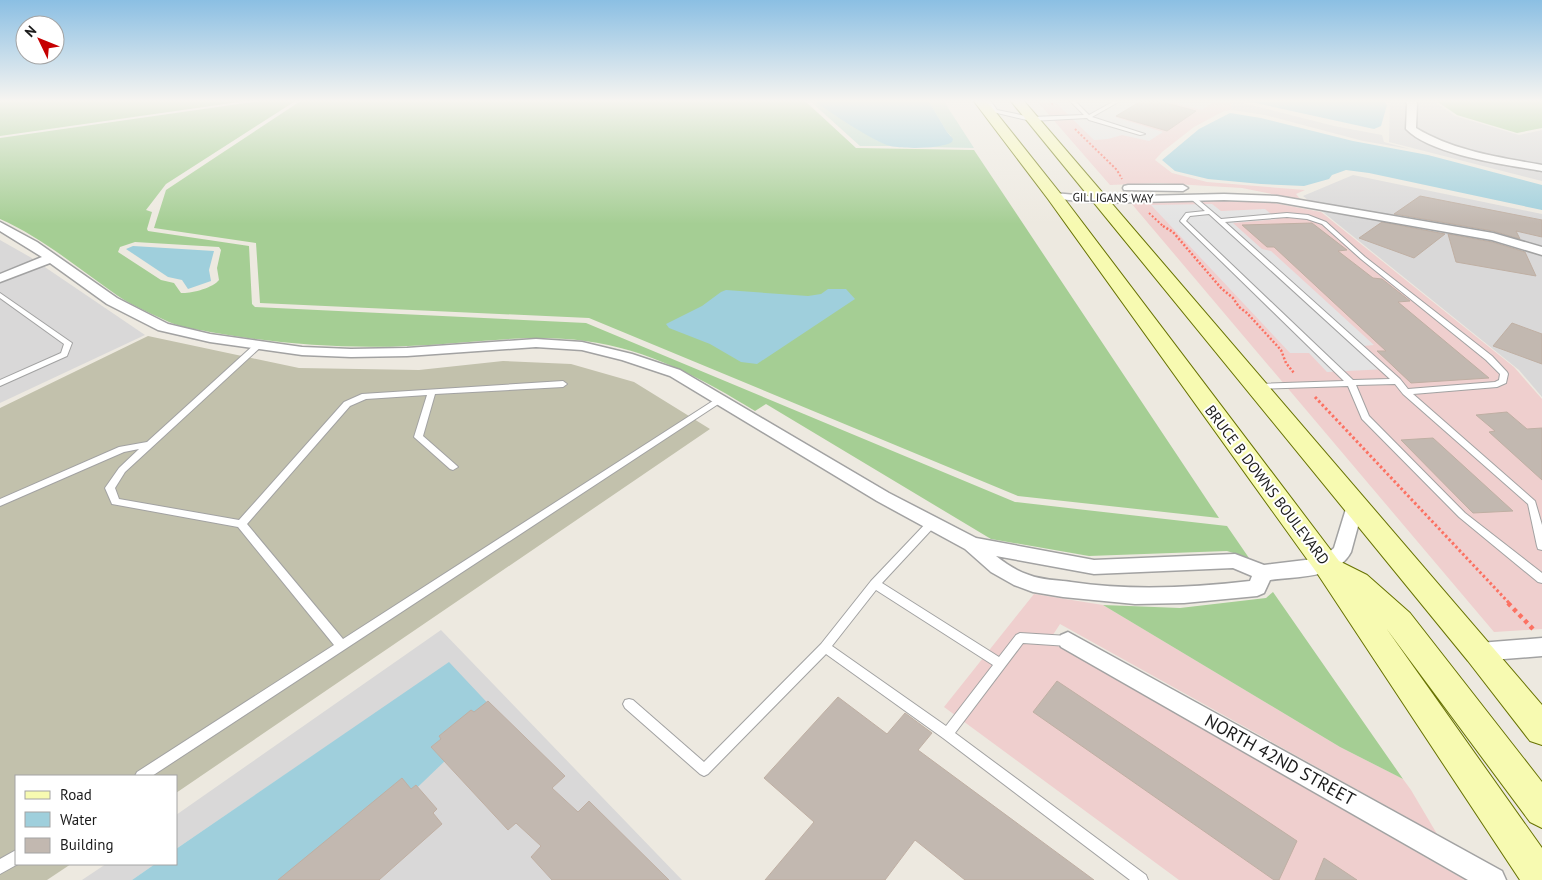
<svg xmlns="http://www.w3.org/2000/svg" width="1542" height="880" viewBox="0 0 1542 880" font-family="'PT Sans',sans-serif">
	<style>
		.residential { fill: #d9d8d8 }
		.commercial { fill: #efcfce }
		.construction { fill: #c2c1ac }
		.forest { fill: #a5ce94; fill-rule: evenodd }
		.wetland { fill: #bddccd }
		.parking { fill: #e3e3e3 }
		.water { fill: #9fcfdc }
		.building { fill: #c2b8b0; stroke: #bfafa3 }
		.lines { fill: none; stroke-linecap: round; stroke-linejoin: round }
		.service-casing { stroke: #a2a2a2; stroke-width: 2 }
		.minor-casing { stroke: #a2a2a2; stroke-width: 3 }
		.secondary-casing { stroke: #677202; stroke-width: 2 }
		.path-far3 { stroke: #fc7162; stroke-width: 2; stroke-dasharray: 2 2; stroke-linecap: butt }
		.path-far2 { stroke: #fc7162; stroke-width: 2.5; stroke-dasharray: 2 2; stroke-linecap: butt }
		.path-far1 { stroke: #fc7162; stroke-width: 3; stroke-dasharray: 2.5 2.5; stroke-linecap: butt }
		.path { stroke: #fc7162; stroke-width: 4.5; stroke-dasharray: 4 4; stroke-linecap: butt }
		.service { fill: #fff; fill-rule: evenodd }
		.minor { fill: #fff; fill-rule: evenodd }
		.secondary { fill: #f7fab1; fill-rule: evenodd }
		.labels { text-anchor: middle; stroke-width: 4; stroke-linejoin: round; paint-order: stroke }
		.far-street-label { font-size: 12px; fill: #1b1b1b; stroke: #fff }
		.street-label { font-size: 15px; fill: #1b1b1b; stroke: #fff }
		.near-street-label { font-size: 18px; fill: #1b1b1b; stroke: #fff }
	</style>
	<rect width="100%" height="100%" fill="#ede9e0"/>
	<!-- residential -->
	<g class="residential">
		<polygon points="1231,100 1334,126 1382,135 1384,142 1410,149 1363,141 1265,115 1231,110"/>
		<polygon points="1390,100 1432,100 1455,116 1519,135 1542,130 1542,181 1389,142"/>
		<polygon points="1353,175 1542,214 1542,397 1519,370 1303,196"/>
		<polygon points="0,240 30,257 145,335 0,403"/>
		<polygon points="441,630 682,880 332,880 449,663 176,849 176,815"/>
		<polygon points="106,864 155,864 132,880 82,880"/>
	</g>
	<!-- commercial -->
	<g class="commercial">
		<polygon points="1036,100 1231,100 1231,110 1224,111 1194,127 1162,152 1155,160 1172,173 1207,182 1305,190 1296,194 1301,200 1242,188 1158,183 1110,185"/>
		<polygon points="1226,200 1269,202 1321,212 1514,367 1542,399 1542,629 1494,632 1131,203"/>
		<polygon points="1034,594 1103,605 1340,747 1403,779 1411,790 1437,834 1060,624 1049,641 1465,880 1179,880 944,707"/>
	</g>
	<!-- construction -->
	<polygon class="construction" points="148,336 299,368 419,370 503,361 571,364 634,382 710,429 176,793 176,776 16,776 16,864 71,864 47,880 0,880 0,408"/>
	<!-- forest -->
	<g class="forest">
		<polygon points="0,100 253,100 0,136"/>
		<path d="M 267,100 L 297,100 L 166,184 L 146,210 L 152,212 L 147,229 L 148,231 L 249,246 L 252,304 L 255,307 L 586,323 L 1015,502 L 1227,526 L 1249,558 L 1227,551 L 1089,556 L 991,539 L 766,404 L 755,411 C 703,379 648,349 585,341 C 526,333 467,344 408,346 C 344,349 279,344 216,333 C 201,330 182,328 169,322 C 152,314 133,306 118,296 C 79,269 43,238 0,219 L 0,138 ZM 135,242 L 219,247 L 221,250 L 217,268 L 219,280 C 213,288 190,294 181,293 L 174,283 L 161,280 L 118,252 L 120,247 Z"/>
		<polygon points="302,100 804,100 856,148 974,150 1219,518 1018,496 589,318 260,303 256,243 154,228 166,190"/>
		<polygon points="1435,100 1542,100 1542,128 1517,133 1457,115"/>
		<polygon points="1273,592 1403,779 1340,747 1103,605 1180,608 1266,598"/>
	</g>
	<!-- wetland -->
	<g class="wetland">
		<polygon points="809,100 813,100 876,140 891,146 860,146"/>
		<polygon points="928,100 943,100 974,148 923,147 944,145 951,136 947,132"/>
	</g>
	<!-- parking -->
	<g class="parking">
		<polygon points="1053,100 1144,100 1115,117 1163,132 1149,141 1122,135 1108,139 1094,140"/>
		<polygon points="1164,100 1211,100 1215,101 1202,110"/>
		<polygon points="1212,204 1221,211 1265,209 1277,219 1233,223 1262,249 1271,251 1374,345 1363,346 1387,369 1327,372 1309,353 1290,353 1151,205"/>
	</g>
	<!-- water -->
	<g class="water">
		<path d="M 813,100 L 928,100 L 947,132 L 953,139 L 952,142 C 941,149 904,149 890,146 C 876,143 826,110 813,100 Z"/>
		<polygon points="1242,100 1384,100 1387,105 1381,126 1374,129"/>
		<polygon points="1230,113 1261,118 1353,141 1428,155 1542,185 1542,210 1369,173 1346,170 1332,175 1329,179 1304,186 1261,184 1208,179 1175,171 1162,160 1199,129"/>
		<polygon points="133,246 214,251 209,270 211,281 188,289 182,280 168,277 126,249"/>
		<polygon points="828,289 846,289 855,299 757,364 741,362 710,344 669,328 666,324 702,306 721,292 726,290 808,296 821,294"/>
		<polygon points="449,662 496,712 374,829 332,880 132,880 155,864 176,864 176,849"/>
	</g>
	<!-- building -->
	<g class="building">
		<polygon points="1143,100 1151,102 1155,100 1196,111 1167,131 1116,116"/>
		<polygon points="1420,196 1542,220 1542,237 1516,231 1520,239 1493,231 1394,214"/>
		<polygon points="1382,222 1445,234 1414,258 1359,238"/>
		<polygon points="1312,223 1347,250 1338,251 1373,278 1382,279 1410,301 1398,302 1489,378 1411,383 1377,351 1386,351 1274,247 1267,247 1242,225"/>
		<polygon points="1448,234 1492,242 1525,252 1536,276 1456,262"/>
		<polygon points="1512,323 1542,334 1542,364 1493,346"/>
		<polygon points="1507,412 1527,429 1542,428 1542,480 1489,432 1495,431 1476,415"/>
		<polygon points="1433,438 1513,511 1473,513 1401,440"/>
		<polygon points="1057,681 1297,841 1279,880 1274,880 1033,712"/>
		<polygon points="838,697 887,734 905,713 932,733 918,750 1094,880 965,880 915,840 885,880 765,880 814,822 764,778"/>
		<polygon points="488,701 565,776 552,788 578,812 589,801 669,880 552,880 531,857 541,846 516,823 508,830 431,747 441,739 439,736 471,710 474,712"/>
		<polygon points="402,778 411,789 416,785 437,809 433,813 442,824 379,880 278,880"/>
		<polygon points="1324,858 1357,880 1315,880"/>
	</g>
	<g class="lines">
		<!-- service casing -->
		<g class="service-casing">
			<g id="service">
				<polygon points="985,100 990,100 997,110 1031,117 1084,115 1069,100 1074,100 1089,115 1116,100 1122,100 1092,117 1145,134 1140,135 1089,120 1087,118 1031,121 993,112"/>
				<path d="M 1191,197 L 1195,197 L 1221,219 L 1287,213 L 1308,215 L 1326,222 L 1365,257 L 1492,356 L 1507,372 L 1508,374 L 1506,383 L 1497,387 L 1413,394 L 1535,501 L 1542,525 L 1542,550 L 1538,549 L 1537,546 L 1528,504 L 1403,394 L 1395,384 L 1356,385 L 1369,416 L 1465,513 L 1542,573 L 1542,583 L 1538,582 L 1459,517 L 1362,419 L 1348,386 L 1254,389 L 1253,387 L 1254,385 L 1257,384 L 1344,381 L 1181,222 L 1180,221 L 1186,213 L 1205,211 L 1191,199 ZM 1209,214 L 1390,379 L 1353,380 L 1186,221 L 1190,216 ZM 1287,217 L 1307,219 L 1322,224 L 1361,259 L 1486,360 L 1500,374 L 1499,380 L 1495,382 L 1408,389 L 1400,379 L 1225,222 Z"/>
				<polygon points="0,293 72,343 67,356 0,386 0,380 61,353 64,344 0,298"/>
				<polygon points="256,343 262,343 263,345 125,472 115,488 119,499 239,520 344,402 362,394 563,381 567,384 563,387 435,394 423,436 456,465 458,467 453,470 450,469 414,437 427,395 366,399 350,406 247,524 343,639 719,397 725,397 726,399 152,776 135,776 137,772 334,645 238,527 112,504 105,488 119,468 139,449 124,452 0,506 0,499 119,447 147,442"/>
				<path d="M 931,520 L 934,521 L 936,524 L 934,527 L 882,583 L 999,657 L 1016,635 L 1020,633 L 1068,636 L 1072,638 L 1074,641 L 1072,644 L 1068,646 L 1023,643 L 955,733 L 1146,875 L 1148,880 L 1130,880 L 943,738 L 826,654 L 708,774 L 704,776 L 700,774 L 625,708 L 623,704 L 625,700 L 629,699 L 633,700 L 704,762 L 821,644 L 871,581 L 928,521 ZM 876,590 L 993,665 L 946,726 L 832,646 Z"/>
				<polygon points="16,850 16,864 18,864 0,874 0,859"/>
			</g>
		</g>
		<!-- minor casing -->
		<g class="minor-casing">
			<g id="minor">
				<path d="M 1405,100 L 1414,100 L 1417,103 L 1416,128 C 1454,151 1498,157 1542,165 L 1542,171 C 1507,165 1431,155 1406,129 L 1407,104 Z"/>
				<polygon points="1128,185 1183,185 1188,188 1183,191 1124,190 1123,188 1124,186"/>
				<polygon points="1054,193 1098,197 1224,194 1277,196 1493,233 1542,247 1542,255 1492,240 1277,202 1224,200 1098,203 1050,198 1048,196 1050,194"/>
				<path d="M 0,222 L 37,242 L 117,298 L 168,324 L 210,334 L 302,347 L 351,349 L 407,348 L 536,339 L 582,342 L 632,354 L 680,370 L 889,493 L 976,538 L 1094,560 L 1235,554 L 1264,565 L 1322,558 L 1334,548 L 1349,499 L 1355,498 L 1361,499 L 1364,504 L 1351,552 C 1337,579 1297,576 1270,580 L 1264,593 L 1257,596 L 1184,603 L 1135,604 L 1063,597 L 1033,592 L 1014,585 L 991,572 L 965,549 L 877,501 L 670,376 L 622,360 L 582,350 L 536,347 L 407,356 L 351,357 L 302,355 L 210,342 L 158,330 L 107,304 L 50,263 L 0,282 L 0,274 L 42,257 L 0,231 ZM 996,556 L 1094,574 L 1233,568 L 1252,576 L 1250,581 C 1190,588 1130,591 1071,582 C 1057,580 1042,580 1029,575 C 1017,571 1006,564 996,556 Z"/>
				<polygon points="1068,632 1502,871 1506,880 1468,880 1061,647 1058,641 1061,635"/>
				<polygon points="1542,638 1542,656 1479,661 1472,658 1469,652 1472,646 1479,643"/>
			</g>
		</g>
		<!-- secondary casing -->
		<g class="secondary-casing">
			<g id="secondary">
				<polygon points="973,100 986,100 1060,193 1339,561 1367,575 1410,613 1542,782 1542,828 1530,822 1386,628 1542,848 1542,880 1520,880 1317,573 1048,199"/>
				<polygon points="1010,100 1023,100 1542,705 1542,745 1530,741 1468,661"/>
			</g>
		</g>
		<!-- path-far3 -->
		<g class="path-far3">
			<polyline points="1049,100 1054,106"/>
			<polyline points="1075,129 1117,170 1122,179"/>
			<polyline points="1149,213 1164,227"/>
		</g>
		<!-- path-far2 -->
		<polyline class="path-far2" points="1163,226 1173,232 1221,288 1233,298 1239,307 1247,313 1281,350 1286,363 1294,373"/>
		<!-- path-far1 -->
		<polyline class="path-far1" points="1315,397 1510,604"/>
		<!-- path -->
		<polyline class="path" points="1508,603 1533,629"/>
		<!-- service -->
		<use href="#service" class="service"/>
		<!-- minor -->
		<use href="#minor" class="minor"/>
		<!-- secondary -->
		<use href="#secondary" class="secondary"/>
	</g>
	<!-- sky -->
	<linearGradient id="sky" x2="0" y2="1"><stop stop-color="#8bbfe3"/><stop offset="0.45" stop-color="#f7f5f1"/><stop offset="1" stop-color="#f7f5f1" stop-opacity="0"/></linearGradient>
	<rect width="1542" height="224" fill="url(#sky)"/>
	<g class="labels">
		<!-- far-street labels -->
		<g class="far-street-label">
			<text transform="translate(1113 198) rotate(1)" y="4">GILLIGANS WAY</text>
		</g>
		<!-- street labels -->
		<g class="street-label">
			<text transform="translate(1267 485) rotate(53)" y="5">BRUCE B DOWNS BOULEVARD</text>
		</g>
		<!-- near-street labels -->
		<g class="near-street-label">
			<text transform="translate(1280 760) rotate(29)" y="6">NORTH 42ND STREET</text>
		</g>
	</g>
	<!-- legend -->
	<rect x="15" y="775" width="162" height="90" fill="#ffffff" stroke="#a4a4a4"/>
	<rect x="25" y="791" width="25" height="8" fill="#f7fab1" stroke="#a4a4a4"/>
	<text x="60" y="800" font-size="15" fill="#1b1b1b">Road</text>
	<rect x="25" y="812" width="25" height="15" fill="#9fcfdc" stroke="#a4a4a4"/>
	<text x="60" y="825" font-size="15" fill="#1b1b1b">Water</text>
	<rect x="25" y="838" width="25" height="15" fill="#c2b8b0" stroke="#a4a4a4"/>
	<text x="60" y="850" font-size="15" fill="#1b1b1b">Building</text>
	<!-- north arrow -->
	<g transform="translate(40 40) rotate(313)"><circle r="24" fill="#ffffff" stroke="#a4a4a4"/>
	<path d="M0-4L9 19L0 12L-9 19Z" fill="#c60001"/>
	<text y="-8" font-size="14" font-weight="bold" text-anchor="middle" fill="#1b1b1b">N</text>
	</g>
</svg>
